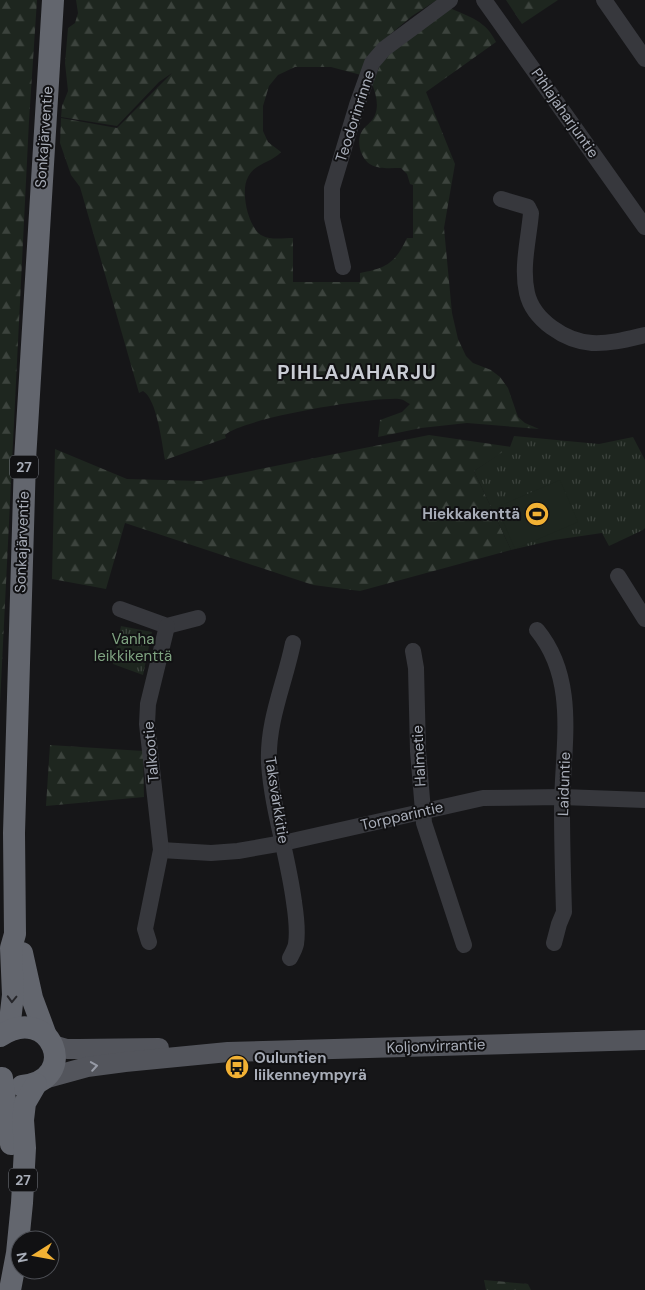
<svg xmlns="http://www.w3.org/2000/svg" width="645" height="1290" viewBox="0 0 645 1290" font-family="'DM Sans',sans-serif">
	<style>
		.forest { fill: url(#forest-firs) }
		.park { fill: url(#park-tufts) }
		.pitch { fill: #1e261f }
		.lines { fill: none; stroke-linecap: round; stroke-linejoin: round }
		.minor { stroke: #37383d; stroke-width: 16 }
		.major { stroke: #53555c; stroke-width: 20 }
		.highway { stroke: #63666e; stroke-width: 22 }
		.oneway { stroke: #26262a }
		.oneway2 { stroke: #979ba6 }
		.labels { text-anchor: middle; stroke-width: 4; stroke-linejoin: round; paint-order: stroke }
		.shield { fill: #111113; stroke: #7b7e86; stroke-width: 1 }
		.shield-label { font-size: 14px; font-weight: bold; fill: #a8adb8 }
		.street-label { font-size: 15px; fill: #a8adb8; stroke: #111113 }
		.poi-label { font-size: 15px; font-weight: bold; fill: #a8adb8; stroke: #111113; text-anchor: end }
		.park-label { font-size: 15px; fill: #7fa381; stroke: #111113 }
		.district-label { font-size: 20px; font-weight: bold; letter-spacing: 1px; fill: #c9ccd4; stroke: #111113 }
	</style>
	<defs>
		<pattern id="forest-firs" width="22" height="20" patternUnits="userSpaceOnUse" patternTransform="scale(1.25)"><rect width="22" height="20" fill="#1e261f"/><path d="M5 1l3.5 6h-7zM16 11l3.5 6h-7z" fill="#3c433d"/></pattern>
		<pattern id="park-tufts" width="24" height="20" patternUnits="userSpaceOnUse" patternTransform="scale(1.25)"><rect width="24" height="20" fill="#1e261f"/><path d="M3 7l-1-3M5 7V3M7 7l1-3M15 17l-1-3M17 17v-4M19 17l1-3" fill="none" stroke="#3c433d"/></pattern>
	</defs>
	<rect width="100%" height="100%" fill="#161618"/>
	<!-- forest -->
	<g class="forest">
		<polygon points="0,0 37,0 29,121 0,704"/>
		<path d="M 76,0 L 437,0 L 412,16 L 380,43 L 361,75 L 331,67 L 295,67 L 278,75 L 269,86 L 263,106 L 263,131 L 268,142 L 281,152 C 271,163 255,163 248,177 C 240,191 248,229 263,236 C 270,240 284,238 293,238 L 293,282 L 360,282 L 360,273 C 387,268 395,263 407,238 L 413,238 L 413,185 L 410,184 L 407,174 L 401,168 C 384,168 368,171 361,152 C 359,147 358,138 361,133 C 364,126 372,123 375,115 C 379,105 376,94 372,84 L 381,63 L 389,54 L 450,8 C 470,17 486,21 496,42 L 426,92 L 455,164 L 444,228 L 452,313 L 458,339 L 466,356 L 473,363 L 491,370 L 500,377 L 508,388 L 518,417 L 525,423 L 539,429 L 467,423 L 421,428 L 378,437 L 380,420 L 402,412 L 410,404 C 406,402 403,399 399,399 C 372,397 243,418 225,435 L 226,438 L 165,460 C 162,444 157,399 143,391 L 139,393 L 80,187 L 71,175 L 60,143 L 61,118 L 117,128 L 172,73 L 159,82 L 117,126 L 61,117 L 62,106 L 68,91 L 65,63 L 68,28 L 75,23 L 78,13 Z"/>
		<polygon points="506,0 558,0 522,24"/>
		<polygon points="429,435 511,447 474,471 511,550 360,591 313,585 125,523 106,589 52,579 55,449 127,479 201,481"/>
		<polygon points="50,745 143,751 144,797 46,806"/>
		<polygon points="484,1280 528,1284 531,1290 486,1290"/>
	</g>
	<!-- park -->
	<g class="park">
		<polygon points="514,436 599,444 633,437 645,460 645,528 643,530 609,546 602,533 554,540 511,550 474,471 510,447"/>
		<polygon points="121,626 152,632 143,675 113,664"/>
	</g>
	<!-- pitch -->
	<polygon class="pitch" points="560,480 578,522 515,549 497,507"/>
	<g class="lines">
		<!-- minor -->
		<g class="minor">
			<polyline points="484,0 645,227"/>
			<polyline points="604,0 645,59"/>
			<path d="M 501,199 L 528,207 L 531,213 C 529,238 521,267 527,293 C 533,320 565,341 592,343 C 610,344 628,339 645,335"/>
			<polyline points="343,267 332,218 332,188 357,105 372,63 384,49 450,0"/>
			<polyline points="618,576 645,619"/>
			<polyline points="120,609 167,626 198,618"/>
			<path d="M 537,630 C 579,681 562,749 562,809 C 562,844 563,878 564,912 L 559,924 L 554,943"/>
			<polyline points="413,651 416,668 418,751 424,823 464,945"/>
			<polyline points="161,850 211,853 238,851 283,843 483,798 562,797 645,800"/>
			<polyline points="149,942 145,929 161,850 147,724 148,704 167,626"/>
			<path d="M 290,958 C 292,954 295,949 296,944 C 298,931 296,915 294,902 C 288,855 272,810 269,763 C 267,721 285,683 293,643"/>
		</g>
		<!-- major -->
		<g class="major">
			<polyline points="53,1045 67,1049 79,1049 159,1048"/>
			<polyline points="47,1078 87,1067 125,1062 228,1052 645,1040"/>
		</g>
		<!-- highway -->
		<g class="highway">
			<polyline points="22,953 32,998 45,1033"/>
			<polyline points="9,1030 13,995 11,948 15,934 14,833 25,460 53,0"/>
			<path d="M 0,1036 C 51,1002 82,1080 22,1086"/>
			<polyline points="2,1078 11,1144"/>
			<polyline points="10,1290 17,1253 22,1203 25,1148 23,1120 25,1103 36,1084"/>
		</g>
	</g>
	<!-- one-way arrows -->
	<defs><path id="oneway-chevron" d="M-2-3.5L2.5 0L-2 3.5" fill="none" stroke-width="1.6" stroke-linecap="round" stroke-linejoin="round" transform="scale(1.25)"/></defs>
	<use class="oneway" href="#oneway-chevron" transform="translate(12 999) rotate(92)"/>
	<use class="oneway2" href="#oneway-chevron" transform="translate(94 1066) rotate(-9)"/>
	<!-- icons -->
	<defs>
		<g id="stadium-disc" transform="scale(1.25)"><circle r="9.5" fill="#f2b134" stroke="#111113"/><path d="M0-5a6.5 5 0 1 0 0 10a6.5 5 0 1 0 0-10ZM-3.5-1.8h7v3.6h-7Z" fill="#111"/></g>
		<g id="bus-disc" transform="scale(1.25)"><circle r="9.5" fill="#f2b134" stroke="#111113"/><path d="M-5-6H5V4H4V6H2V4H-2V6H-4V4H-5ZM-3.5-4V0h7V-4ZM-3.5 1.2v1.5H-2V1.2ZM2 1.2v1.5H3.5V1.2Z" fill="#111"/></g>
	</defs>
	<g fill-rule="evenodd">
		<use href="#stadium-disc" x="537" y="514"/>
		<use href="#bus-disc" x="237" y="1067"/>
	</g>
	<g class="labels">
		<!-- shield labels -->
		<g class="shield">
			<rect x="10" y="455.5" width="28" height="23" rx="4"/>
			<rect x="9" y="1168.5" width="28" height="23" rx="4"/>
		</g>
		<g class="shield-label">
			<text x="24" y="472">27</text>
			<text x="23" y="1185">27</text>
		</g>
		<!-- street labels -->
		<g class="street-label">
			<text transform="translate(565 113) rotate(55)" y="5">Pihlajaharjuntie</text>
			<text transform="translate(355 116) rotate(-72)" y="5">Teodorinrinne</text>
			<text transform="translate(44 137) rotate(-86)" y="5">Sonkajärventie</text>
			<text transform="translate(22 542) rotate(-88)" y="5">Sonkajärventie</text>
			<text transform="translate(151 752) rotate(-95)" y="5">Talkootie</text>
			<text transform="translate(419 756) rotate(-93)" y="5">Halmetie</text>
			<text transform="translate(564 784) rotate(-88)" y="5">Laiduntie</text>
			<text transform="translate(277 800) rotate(81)" y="5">Taksvärkkitie</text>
			<text transform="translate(402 816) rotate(-13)" y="5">Torpparintie</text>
			<text transform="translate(436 1046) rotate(-2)" y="5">Koljonvirrantie</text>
		</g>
		<!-- poi labels -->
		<g class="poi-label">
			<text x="520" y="519">Hiekkakenttä</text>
			<text x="254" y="1063" text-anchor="start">Ouluntien<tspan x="254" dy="17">liikenneympyrä</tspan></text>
		</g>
		<!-- park labels -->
		<g class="park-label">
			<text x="133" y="644">Vanha<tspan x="133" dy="17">leikkikenttä</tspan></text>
		</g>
		<!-- district labels -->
		<g class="district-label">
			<text x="357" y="379">PIHLAJAHARJU</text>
		</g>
	</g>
	<!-- north arrow -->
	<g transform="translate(35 1255) rotate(259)"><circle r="24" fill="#111113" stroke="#4d4f55"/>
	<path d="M0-4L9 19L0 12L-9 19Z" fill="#f2b134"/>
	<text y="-8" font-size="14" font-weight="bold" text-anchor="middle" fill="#a8adb8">N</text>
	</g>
</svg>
